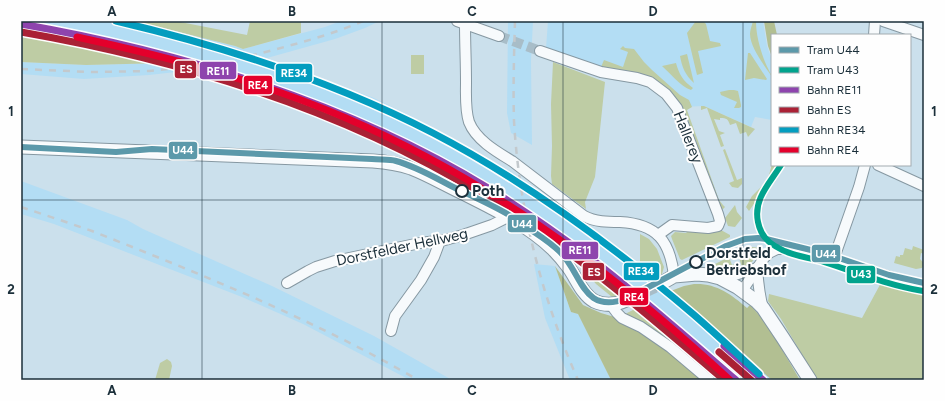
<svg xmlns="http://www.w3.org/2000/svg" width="945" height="401" viewBox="0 0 945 401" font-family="Figtree,sans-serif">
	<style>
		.built { fill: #b3ddf4 }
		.green { fill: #becca4 }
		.forest { fill: #b2bf92 }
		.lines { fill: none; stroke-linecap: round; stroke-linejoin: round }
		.minor-tunnel { stroke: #a8bdc8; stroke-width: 10; stroke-dasharray: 10 5; stroke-linecap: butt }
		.major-tunnel { stroke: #a8bdc8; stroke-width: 13; stroke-dasharray: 13 6; stroke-linecap: butt }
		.minor-casing { stroke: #8698a2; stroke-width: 12 }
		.major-casing { stroke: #8698a2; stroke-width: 15 }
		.minor { stroke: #f7fafc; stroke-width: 10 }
		.major { stroke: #f7fafc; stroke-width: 13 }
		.tram { stroke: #c3c9cd; stroke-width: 1 }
		.rail { stroke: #c3c9cd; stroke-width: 2.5; stroke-dasharray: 7 7; stroke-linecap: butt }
		.rail-1-casing { stroke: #fefefe; stroke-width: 10 }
		.rail-2-casing { stroke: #fefefe; stroke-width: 10 }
		.rail-3-casing { stroke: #fefefe; stroke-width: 10 }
		.rail-4-casing { stroke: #fefefe; stroke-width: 10 }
		.rail-1 { stroke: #8e44ad; stroke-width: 7 }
		.rail-2 { stroke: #aa2135; stroke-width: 7 }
		.rail-3 { stroke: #039dbf; stroke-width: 7 }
		.rail-4 { stroke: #e4002b; stroke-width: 7 }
		.tram-1-casing { stroke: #fefefe; stroke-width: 9 }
		.tram-2-casing { stroke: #fefefe; stroke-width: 9 }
		.tram-1 { stroke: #5c99aa; stroke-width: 6 }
		.tram-2 { stroke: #01a38d; stroke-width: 6 }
		.grid { fill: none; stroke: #1b2f3a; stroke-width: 1; stroke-opacity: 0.55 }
		.stop-dot { fill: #fefefe; stroke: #1b2f3a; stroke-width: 2 }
		.labels { text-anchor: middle; stroke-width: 4; stroke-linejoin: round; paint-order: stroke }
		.street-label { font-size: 15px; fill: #1b2f3a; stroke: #fefefe }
		.stop-label { font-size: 15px; font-weight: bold; fill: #1b2f3a; stroke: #fefefe; text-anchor: start }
		.line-badge { stroke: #fefefe; stroke-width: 1.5 }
		.badge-label { font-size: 11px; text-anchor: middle; font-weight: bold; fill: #fff }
		.neatline { fill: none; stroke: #1b2f3a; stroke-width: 1.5 }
		.grid-label { font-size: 13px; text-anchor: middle; font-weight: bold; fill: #1b2f3a }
	</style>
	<rect width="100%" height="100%" fill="#cbe0ec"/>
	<!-- built -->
	<g class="built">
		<polygon points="21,21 135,21 235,46 243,49 325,27 341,21 380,21 365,28 335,39 267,58 374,98 415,118 510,171 559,204 652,276 668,292 690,308 737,348 772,380 726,380 707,363 639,307 633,310 622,294 564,245 513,210 472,184 444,170 397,144 358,127 279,96 215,75 194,70 149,75 84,79 21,74 21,62 86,65 166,63 89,43 21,31"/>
		<polygon points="508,21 533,21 531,61 532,145 511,133 507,113"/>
		<polygon points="548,21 763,21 767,46 772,60 772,120 755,117 751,127 704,106 682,107 677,99 664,86 647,75 637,73 601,67 546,48"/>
		<polygon points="21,181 127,220 143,229 272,286 374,336 452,380 410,380 303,324 242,297 162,266 54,224 21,214"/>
		<polygon points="534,264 555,266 571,312 578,314 611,380 570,380 545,318"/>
	</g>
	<!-- green -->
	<g class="green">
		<polygon points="135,21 175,21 247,35 250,21 301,21 301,33 243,49 235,46"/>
		<polygon points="696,21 703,21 706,24 710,41 720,43 721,46 698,51 703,73 697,75 687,33"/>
		<path d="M 753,21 L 756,21 C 756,35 760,49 765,62 C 767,67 770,72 772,77 C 764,65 750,47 750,34 C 750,30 752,25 753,21 Z"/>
		<polygon points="21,31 89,43 166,63 86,65 21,62"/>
		<path d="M 623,46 L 625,48 L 634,49 L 644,62 L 652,70 L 680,95 L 689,100 L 692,107 L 687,110 L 719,200 L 723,205 L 725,207 L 722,210 L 688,120 C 678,97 664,79 638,73 C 626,70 613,69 601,67 L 604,60 L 623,67 L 628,52 L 620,49 Z"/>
		<polygon points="748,53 750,53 767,79 766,80 754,78 745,80"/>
		<path d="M 687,54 L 694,83 C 685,75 682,67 680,56 Z"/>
		<rect x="411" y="55" width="13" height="19"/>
		<polygon points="553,62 605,82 595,177 585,202 586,209 552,184 551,176 552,146 551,104"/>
		<path d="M 676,63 C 679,74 683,81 693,88 L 691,90 C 680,86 671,74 662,66 Z"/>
		<polygon points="729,90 734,90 738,91 741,105 741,107 739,108 734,108 737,102 721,95 720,92"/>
		<path d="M 701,106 L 704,106 L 755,129 L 748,137 L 746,132 L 740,134 L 736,123 L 730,125 C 728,119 727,118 720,118 L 720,120 L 714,119 L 719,131 L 725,133 L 720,135 L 724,146 L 721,147 L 707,108 L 701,110 Z"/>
		<polygon points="725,149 737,180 742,178 742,184 738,188 732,187 729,183 734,181 723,150"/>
		<polygon points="772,164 772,165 780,165 772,178 749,211 746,207 752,196 763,185 769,175"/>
		<polygon points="735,205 737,212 742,218 735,227 728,226 725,218"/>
		<polygon points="721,230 730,235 730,237 682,260 680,259 672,239 671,236 675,232 686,233 688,231 716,232"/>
		<polygon points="548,234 564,245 622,294 620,295 612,297 596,284 569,252 549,237"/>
		<polygon points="640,234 649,239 657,249 662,262 664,267 662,274 656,276 640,264"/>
		<polygon points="913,246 924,250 924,254 921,253 920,259 923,262 924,264 922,268 916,269 894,263 896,256 900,257 900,255 903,255 905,248 912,250"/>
		<polygon points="752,247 760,248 752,262 743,270 738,255 741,253 740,249"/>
		<polygon points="729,257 732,265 735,264 738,272 732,274 705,269"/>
		<polygon points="882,281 924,292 924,380 817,380 781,319 768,301 769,294 862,318"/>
		<polygon points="639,307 707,363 726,380 712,380 626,314 627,313"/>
		<polygon points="167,359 171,362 172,366 169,380 155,380 160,363"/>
	</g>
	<!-- forest -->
	<g class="forest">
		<polygon points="764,21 774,21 777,35 772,35 772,57 768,46"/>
		<polygon points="555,266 583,305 601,313 618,318 642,330 702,380 611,380 578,314 571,312"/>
		<path d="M 694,284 C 716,283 731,294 747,308 L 750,305 L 761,317 L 774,336 L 800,380 L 772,380 C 738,350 705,319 668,292 L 684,286 Z"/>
	</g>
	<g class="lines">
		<!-- minor-tunnel -->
		<polyline class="minor-tunnel" points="499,36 540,51"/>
		<!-- major-tunnel -->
		<polyline class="major-tunnel" points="626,300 660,284"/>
		<!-- minor casing -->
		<g class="minor-casing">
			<g id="minor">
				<polyline points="457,21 499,36"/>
				<polyline points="883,21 924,35"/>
				<path d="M 465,24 C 465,43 466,63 466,82 C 466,95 465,110 469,122 C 476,140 497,152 512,161 L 584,216 C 595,222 608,222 620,222 C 657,224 670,241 674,276"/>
				<polyline points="874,35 875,21"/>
				<polyline points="540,51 601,72 637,78 650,82 666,94 677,108 718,214 720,221 718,226 708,228 672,225 658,235"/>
				<polyline points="878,165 924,186"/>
				<polyline points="833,261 859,187 865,165"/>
				<path d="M 757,268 C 758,281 759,295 763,308"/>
				<polyline points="720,278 735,275 757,268"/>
				<polyline points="287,283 308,271 316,267 335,261 420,243 445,240 463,235 492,225 508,217"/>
				<polyline points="742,291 764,258 769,253 779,248 833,261 912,283 924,285"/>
				<polyline points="611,305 617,313 622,318 641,327 670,347 709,380"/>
				<polyline points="391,331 395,316 421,280 434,257 440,241"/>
			</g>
		</g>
		<!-- major casing -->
		<g class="major-casing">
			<g id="major">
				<path d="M 21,147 L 373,161 C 386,162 399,164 411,168 C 429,175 446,185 463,193 C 495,209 528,225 553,249 C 559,255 564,261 569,268 C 577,279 582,294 594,301 C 605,306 616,305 626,300"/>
				<polyline points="660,284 674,276 697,274 708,275 720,278 737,287 756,301 763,308 783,338 810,380"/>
			</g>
		</g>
		<!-- minor -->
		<use href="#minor" class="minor"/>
		<!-- major -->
		<use href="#major" class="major"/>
		<!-- tram -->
		<polyline class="tram" points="774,183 785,165"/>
		<!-- rail -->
		<g class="rail">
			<path d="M 515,21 C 514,54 513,88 514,121 C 519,210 542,298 578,380"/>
			<path d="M 250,56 C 288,46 326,37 363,21"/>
			<polyline points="21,69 91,72 149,71 185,67"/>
			<path d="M 21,207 L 63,221 L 92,231 C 203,275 315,320 418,380"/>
		</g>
		<!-- rail-1 casing -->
		<g class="rail-1-casing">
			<g id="rail-1">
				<path d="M 21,24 C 181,52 349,103 488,188 C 527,212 565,239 602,267 C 648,303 692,342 736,380"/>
				<polyline points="724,346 763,380"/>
			</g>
		</g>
		<!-- rail-2 casing -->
		<g class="rail-2-casing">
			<g id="rail-2">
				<path d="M 21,32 C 181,60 344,110 483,195 C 571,248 646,313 724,380"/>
				<polyline points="719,352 751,380"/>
			</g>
		</g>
		<!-- rail-3 casing -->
		<g class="rail-3-casing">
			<path id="rail-3" d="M 116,21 C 226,47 333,81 433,133 C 527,182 612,245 693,314 C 715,333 737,354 759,374"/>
		</g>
		<!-- rail-4 casing -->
		<g class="rail-4-casing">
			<path id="rail-4" d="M 77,37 C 168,57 260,81 346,118 C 413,147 477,183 537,224 C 606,271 669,324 730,380"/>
		</g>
		<!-- rail-1 -->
		<use href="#rail-1" class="rail-1"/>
		<!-- rail-2 -->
		<use href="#rail-2" class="rail-2"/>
		<!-- rail-3 -->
		<use href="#rail-3" class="rail-3"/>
		<!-- rail-4 -->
		<use href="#rail-4" class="rail-4"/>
		<!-- tram-1 casing -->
		<g class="tram-1-casing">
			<path id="tram-1" d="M 21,147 L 116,152 L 152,149 L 372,159 C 380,160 389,159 396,161 C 418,167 437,179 457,189 C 474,197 492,205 509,215 C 517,220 525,226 534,232 C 543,238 552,244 560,252 C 583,275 582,314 626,299 L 726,246 L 745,239 L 758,238 L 766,239 L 827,254 L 889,275 L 924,283"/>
		</g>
		<!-- tram-2 casing -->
		<g class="tram-2-casing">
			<path id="tram-2" d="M 781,165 C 770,183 753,199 758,222 C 760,232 766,241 775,246 C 789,255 805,257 821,261 C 855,272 888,285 923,291"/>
		</g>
		<!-- tram-1 -->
		<use href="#tram-1" class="tram-1"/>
		<!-- tram-2 -->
		<use href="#tram-2" class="tram-2"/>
	</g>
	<!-- grid -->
	<path class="grid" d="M 202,21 L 202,380M 382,21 L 382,380M 563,21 L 563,380M 743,21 L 743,380M 21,200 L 924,200"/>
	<!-- markers -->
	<g class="stop-dot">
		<circle cx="462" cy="191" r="6"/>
		<circle cx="696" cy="262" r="6"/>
	</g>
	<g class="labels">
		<!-- street labels -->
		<g class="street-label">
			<text transform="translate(688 137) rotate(68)" y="5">Hallerey</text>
			<text transform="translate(402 247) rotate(-12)" y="5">Dorstfelder Hellweg</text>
		</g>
		<!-- stop labels -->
		<g class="stop-label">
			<text x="472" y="196">Poth</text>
			<text x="706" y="258">Dorstfeld<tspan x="706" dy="17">Betriebshof</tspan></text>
		</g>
	</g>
	<g class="line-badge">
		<rect x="174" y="60" width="23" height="19" rx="4" fill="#aa2135"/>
		<rect x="199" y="61" width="38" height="19" rx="4" fill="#8e44ad"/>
		<rect x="275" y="63" width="38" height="20" rx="4" fill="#039dbf"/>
		<rect x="243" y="75" width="30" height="20" rx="4" fill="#e4002b"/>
		<rect x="168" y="141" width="30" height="19" rx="4" fill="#5c99aa"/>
		<rect x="507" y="214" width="30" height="19" rx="4" fill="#5c99aa"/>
		<rect x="561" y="241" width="38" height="19" rx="4" fill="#8e44ad"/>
		<rect x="811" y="244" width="30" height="19" rx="4" fill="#5c99aa"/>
		<rect x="623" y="262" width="37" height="19" rx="4" fill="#039dbf"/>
		<rect x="582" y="262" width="23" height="19" rx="4" fill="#aa2135"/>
		<rect x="846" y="265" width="30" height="19" rx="4" fill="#01a38d"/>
		<rect x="619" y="287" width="30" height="19" rx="4" fill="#e4002b"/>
	</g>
	<g class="badge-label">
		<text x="186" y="73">ES</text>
		<text x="218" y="75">RE11</text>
		<text x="294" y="77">RE34</text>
		<text x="258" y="89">RE4</text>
		<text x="183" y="154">U44</text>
		<text x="522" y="228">U44</text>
		<text x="580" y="254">RE11</text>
		<text x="826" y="258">U44</text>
		<text x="641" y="275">RE34</text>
		<text x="594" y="276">ES</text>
		<text x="861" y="278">U43</text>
		<text x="634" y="301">RE4</text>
	</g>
	<!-- border -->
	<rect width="945" height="401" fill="none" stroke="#fefefe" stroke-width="44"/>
	<!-- legend -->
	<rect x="771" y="34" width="140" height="132" fill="#fefefe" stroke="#a3abb0"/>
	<rect x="779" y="47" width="20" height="6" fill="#5c99aa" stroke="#a3abb0"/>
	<text x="807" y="54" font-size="12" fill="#1b2f3a">Tram U44</text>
	<rect x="779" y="67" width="20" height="6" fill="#01a38d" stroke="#a3abb0"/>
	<text x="807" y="74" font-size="12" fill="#1b2f3a">Tram U43</text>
	<rect x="779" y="87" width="20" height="6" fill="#8e44ad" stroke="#a3abb0"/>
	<text x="807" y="94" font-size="12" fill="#1b2f3a">Bahn RE11</text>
	<rect x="779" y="107" width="20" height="6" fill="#aa2135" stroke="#a3abb0"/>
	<text x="807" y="114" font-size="12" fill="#1b2f3a">Bahn ES</text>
	<rect x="779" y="127" width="20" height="6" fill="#039dbf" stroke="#a3abb0"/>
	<text x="807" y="134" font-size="12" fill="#1b2f3a">Bahn RE34</text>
	<rect x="779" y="147" width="20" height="6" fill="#e4002b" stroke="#a3abb0"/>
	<text x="807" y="154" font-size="12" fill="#1b2f3a">Bahn RE4</text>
	<rect x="22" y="22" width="901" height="357" class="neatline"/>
	<g class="grid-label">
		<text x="112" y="16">A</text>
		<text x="292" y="16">B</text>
		<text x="472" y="16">C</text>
		<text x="653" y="16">D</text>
		<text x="833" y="16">E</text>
		<text x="11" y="116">1</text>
		<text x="934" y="116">1</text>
		<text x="11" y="294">2</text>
		<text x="934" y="294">2</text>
		<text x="112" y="395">A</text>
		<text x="292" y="395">B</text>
		<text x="472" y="395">C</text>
		<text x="653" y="395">D</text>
		<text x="833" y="395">E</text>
	</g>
</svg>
